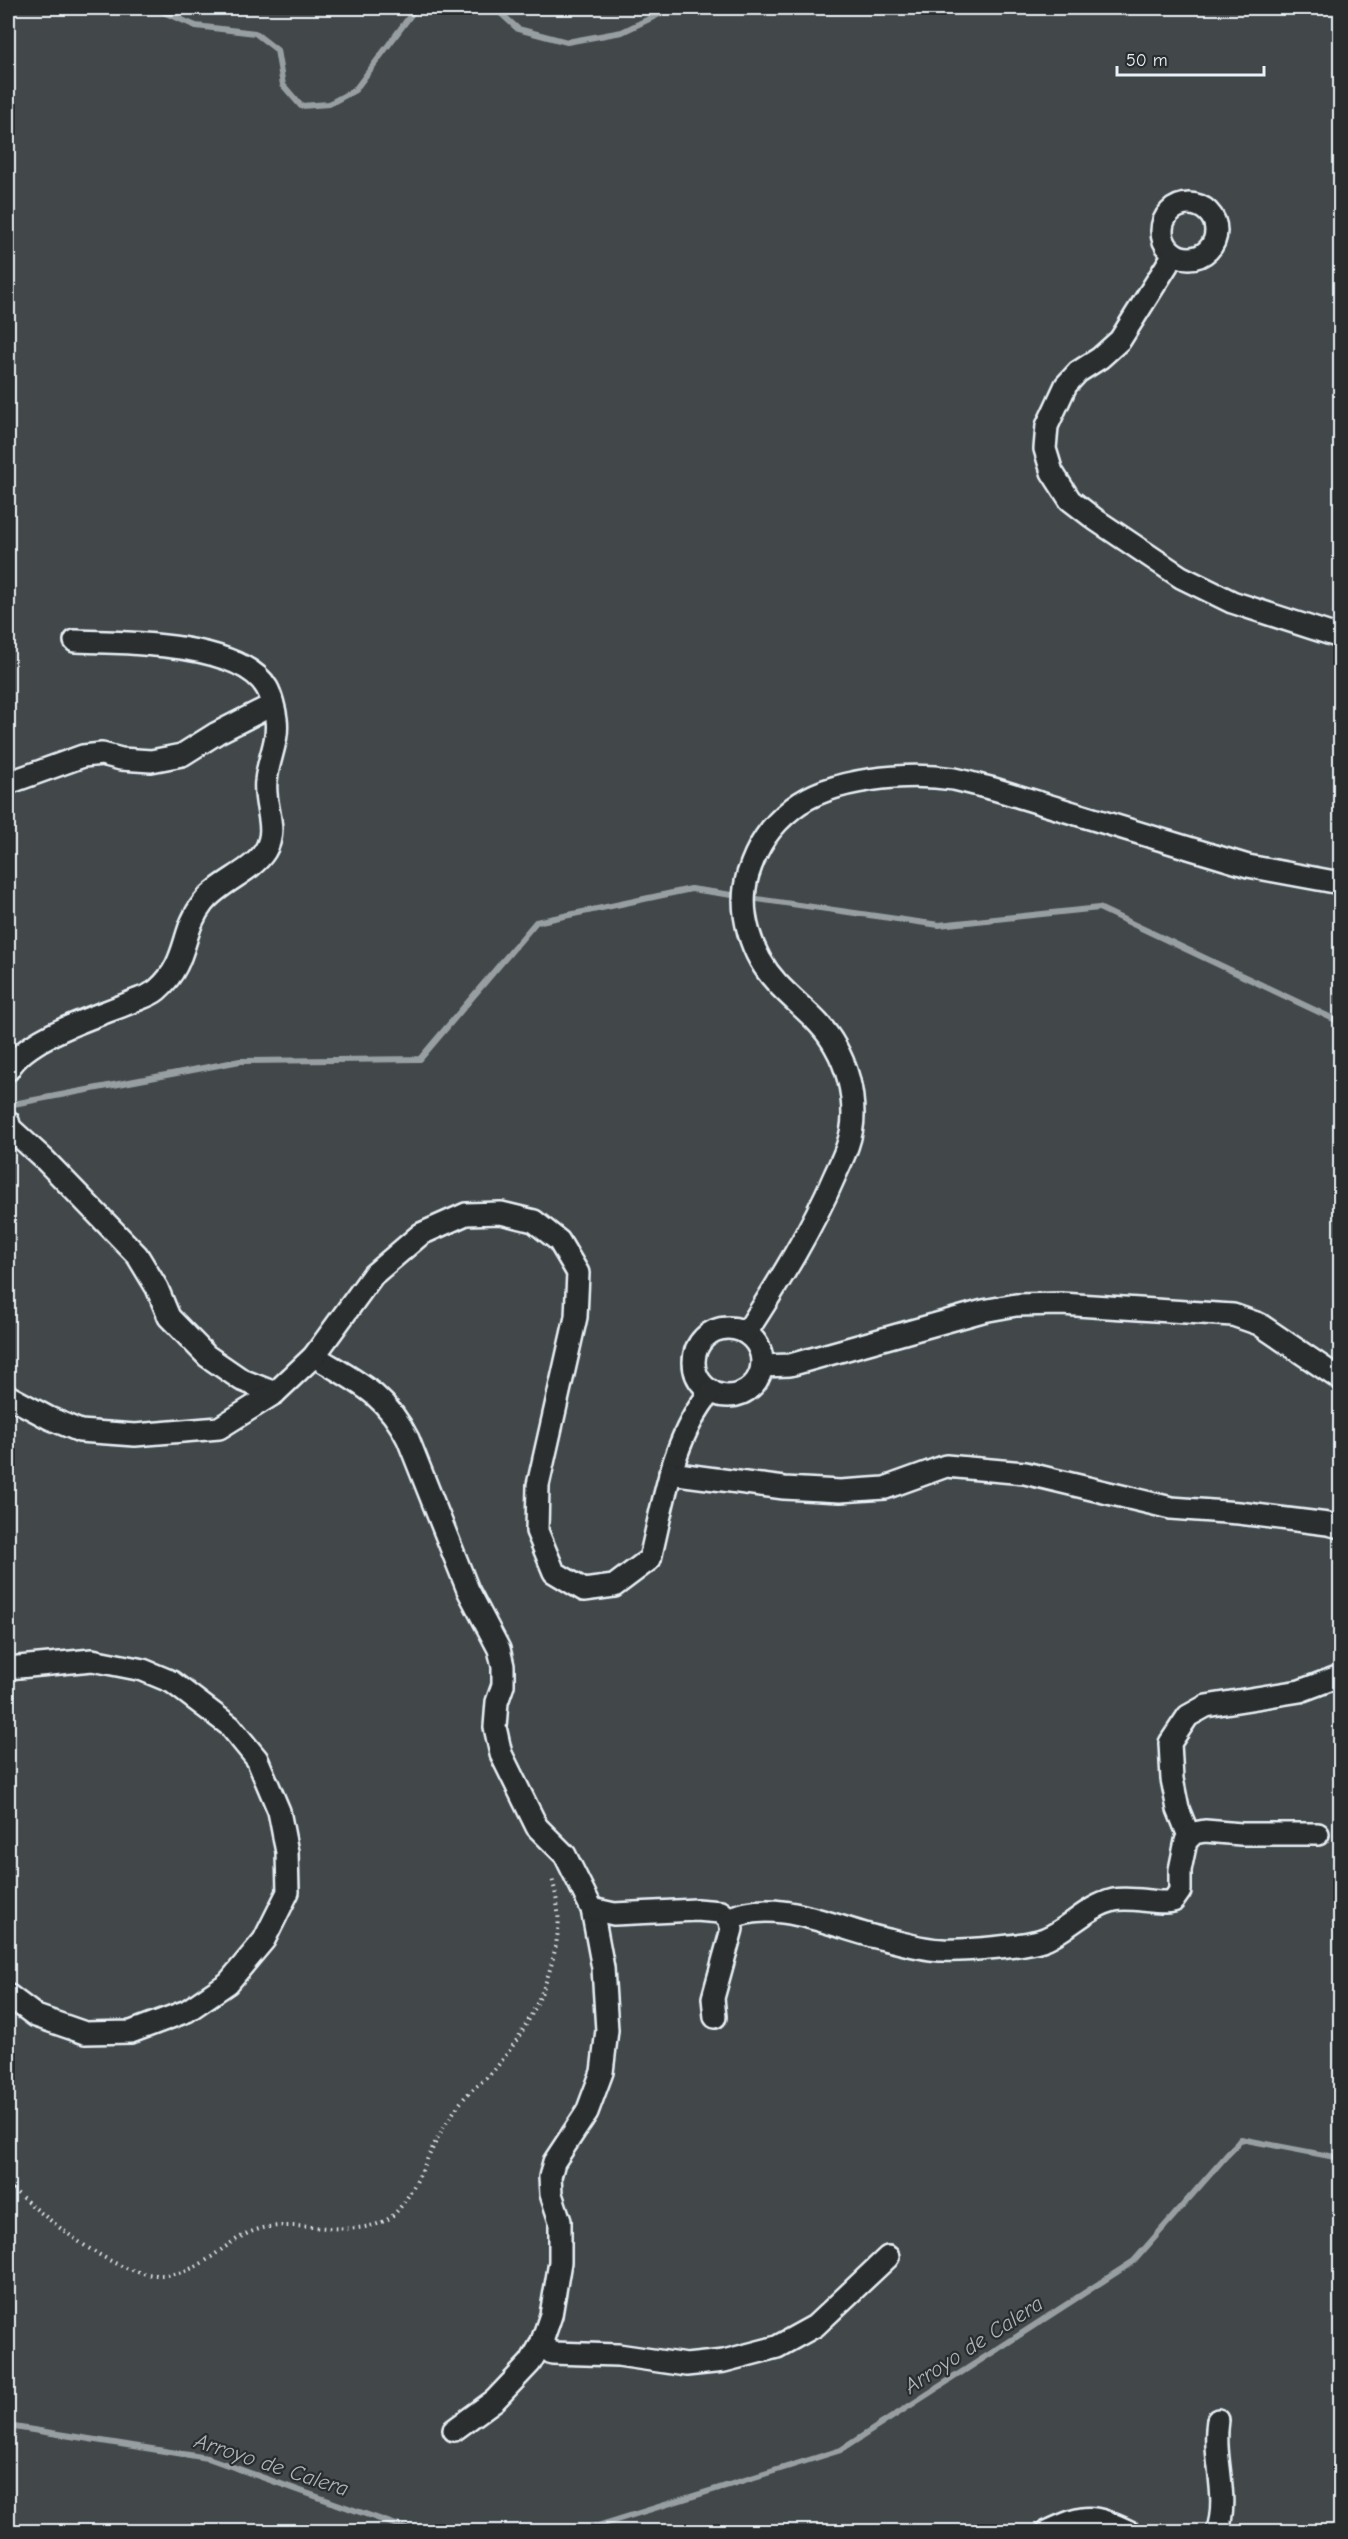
<svg xmlns="http://www.w3.org/2000/svg" width="1348" height="2539" viewBox="0 0 1348 2539" font-family="'Comic Neue',sans-serif">
	<style>
		.green { fill: #424648; stroke: #959ca0; stroke-width: 1.5 }
		.lines { fill: none; stroke-linecap: round; stroke-linejoin: round }
		.stream { stroke: #989fa3; stroke-width: 6 }
		.minor-casing { stroke: #e8f1f8; stroke-width: 26 }
		.path { stroke: #e8f1f8; stroke-width: 4; stroke-dasharray: 1.5 4.5; stroke-linecap: butt }
		.minor { stroke: #2a2d2e; stroke-width: 21 }
		.labels { text-anchor: middle; stroke-width: 4.5; stroke-linejoin: round; paint-order: stroke }
		.water-label { font-size: 22px; font-style: italic; fill: #acb3b9; stroke: #2a2d2e }
	</style>
	<rect width="100%" height="100%" fill="#2a2d2e"/>
	<filter id="ink" filterUnits="userSpaceOnUse"><feTurbulence type="fractalNoise" baseFrequency=".0167" numOctaves="2"/><feDisplacementMap in="SourceGraphic" scale="12" xChannelSelector="R" yChannelSelector="G"/><feConvolveMatrix kernelMatrix="1 2 1 2 8 2 1 2 1" color-interpolation-filters="sRGB"/></filter>
	<g filter="url(#ink)">
		<!-- green -->
		<polygon class="green" points="8,8 1340,8 1340,2531 8,2532"/>
		<g class="lines">
			<!-- stream -->
			<g class="stream">
				<polyline points="154,8 196,26 255,33 277,50 283,85 301,106 329,104 355,90 416,8"/>
				<polyline points="495,8 518,29 567,42 622,32 672,8"/>
				<polyline points="750,898 939,925 1099,908 1340,1022"/>
				<polyline points="8,1105 240,1061 420,1059 536,922 691,889 739,896"/>
				<polyline points="8,2426 208,2458 416,2532"/>
				<polyline points="578,2532 841,2450 1134,2261 1241,2139 1340,2158"/>
			</g>
			<!-- minor casing -->
			<g class="minor-casing">
				<g id="minor">
					<circle cx="1189" cy="231" r="27"/>
					<polyline points="1174,254 1120,340 1100,358 1078,372 1066,385 1047,426 1045,449 1052,472 1070,500 1096,520 1181,577 1232,602 1340,637"/>
					<polyline points="8,783 83,756 102,754 121,759 151,761 182,755 217,733 272,705"/>
					<path d="M 8,1070 C 26,1037 95,1017 129,1003 C 138,999 150,996 157,990 C 190,961 180,932 203,903 C 219,882 252,872 265,851 C 279,828 263,806 266,781 C 268,759 279,741 276,719 C 275,710 271,695 267,688 C 241,642 121,642 75,641"/>
					<polyline points="8,1121 10,1128 45,1160 137,1255 157,1288 169,1317 207,1356 242,1380 275,1393"/>
					<circle cx="728" cy="1362" r="34"/>
					<path d="M 746,1333 C 779,1282 811,1231 835,1175 C 844,1156 853,1137 853,1115 C 853,1090 847,1067 835,1046 C 821,1020 796,1004 777,983 C 751,955 737,911 748,874 C 757,846 770,826 793,808 C 831,778 908,772 954,779 C 968,782 981,786 994,789 L 1248,866 L 1340,883"/>
					<path d="M 314,1356 C 357,1382 385,1393 408,1439 L 468,1590 L 499,1649 L 503,1666 L 503,1685 L 497,1702 L 495,1727 L 501,1754 L 537,1827 L 565,1855 L 592,1909 L 603,1968 L 607,2030 L 602,2072 L 587,2112 L 554,2162 L 550,2177 L 551,2194 L 560,2221 L 560,2262 L 551,2315 L 541,2344 L 530,2363 L 495,2400 L 454,2430"/>
					<polyline points="762,1366 790,1365 983,1311 1016,1305 1061,1304 1233,1315 1259,1324 1340,1379"/>
					<path d="M 8,1396 L 49,1418 L 80,1431 L 135,1435 L 219,1428 L 275,1393 L 314,1356 L 373,1275 L 421,1234 L 466,1214 L 501,1213 L 534,1221 L 559,1241 L 578,1273 L 576,1317 L 538,1485 L 537,1531 L 554,1572 L 584,1590 L 614,1586 L 650,1559 C 664,1501 672,1439 711,1391"/>
					<polyline points="670,1473 784,1488 840,1491 885,1488 946,1466 1025,1473 1171,1508 1239,1513 1328,1524 1340,1527"/>
					<polyline points="8,1668 92,1660 143,1670 172,1682 230,1726 257,1759 279,1811 287,1852 288,1892 264,1940 228,1983 187,2011 131,2032 85,2033 36,2016 8,1995"/>
					<polyline points="1189,1836 1178,1809 1172,1779 1170,1743 1188,1716 1206,1706 1300,1691 1340,1676"/>
					<polyline points="592,1909 614,1914 696,1910 721,1912 729,1919 732,1929 713,1998 715,2017"/>
					<path d="M 729,1919 C 776,1896 837,1929 884,1939 C 903,1943 924,1950 943,1950 C 962,1951 1031,1946 1047,1938 C 1070,1928 1088,1906 1114,1900 C 1133,1896 1159,1905 1173,1901 L 1180,1891 L 1180,1870 L 1186,1841 L 1194,1833 L 1205,1831 L 1241,1834 L 1318,1834"/>
					<polyline points="541,2344 552,2353 618,2355 686,2365 724,2361 777,2347 815,2326 888,2257"/>
					<path d="M 1047,2532 C 1086,2514 1091,2514 1130,2532"/>
					<path d="M 1217,2532 C 1230,2496 1212,2459 1218,2420"/>
				</g>
			</g>
			<!-- path -->
			<path class="path" d="M 8,2186 C 46,2216 107,2273 157,2275 C 205,2277 222,2238 263,2228 C 299,2220 355,2239 388,2219 C 412,2203 428,2152 444,2127 C 451,2116 459,2103 468,2094 C 476,2085 487,2079 495,2069 C 527,2031 552,1982 558,1931 C 560,1916 556,1893 552,1878"/>
			<!-- minor -->
			<use href="#minor" class="minor"/>
		</g>
	</g>
	<g class="labels">
		<!-- water labels -->
		<g class="water-label">
			<text transform="translate(973 2344) rotate(-33)" y="8">Arroyo de Calera</text>
			<text transform="translate(272 2464) rotate(18)" y="8">Arroyo de Calera</text>
		</g>
	</g>
	<!-- margin -->
	<rect width="1348" height="2539" fill="none" stroke="#2a2d2e" stroke-width="30"/>
	<rect x="15" y="15" width="1318" height="2509" fill="none" stroke="#e8f1f8" stroke-width="2" filter="url(#ink)"/>
	<!-- scale -->
	<path d="M1117 66v9h147v-9" fill="none" stroke="#e8f1f8" stroke-width="3"/>
	<text x="1126" y="66" font-size="18" fill="#e8f1f8" stroke="#2a2d2e" stroke-width="4.5" paint-order="stroke">50 m</text>
</svg>
